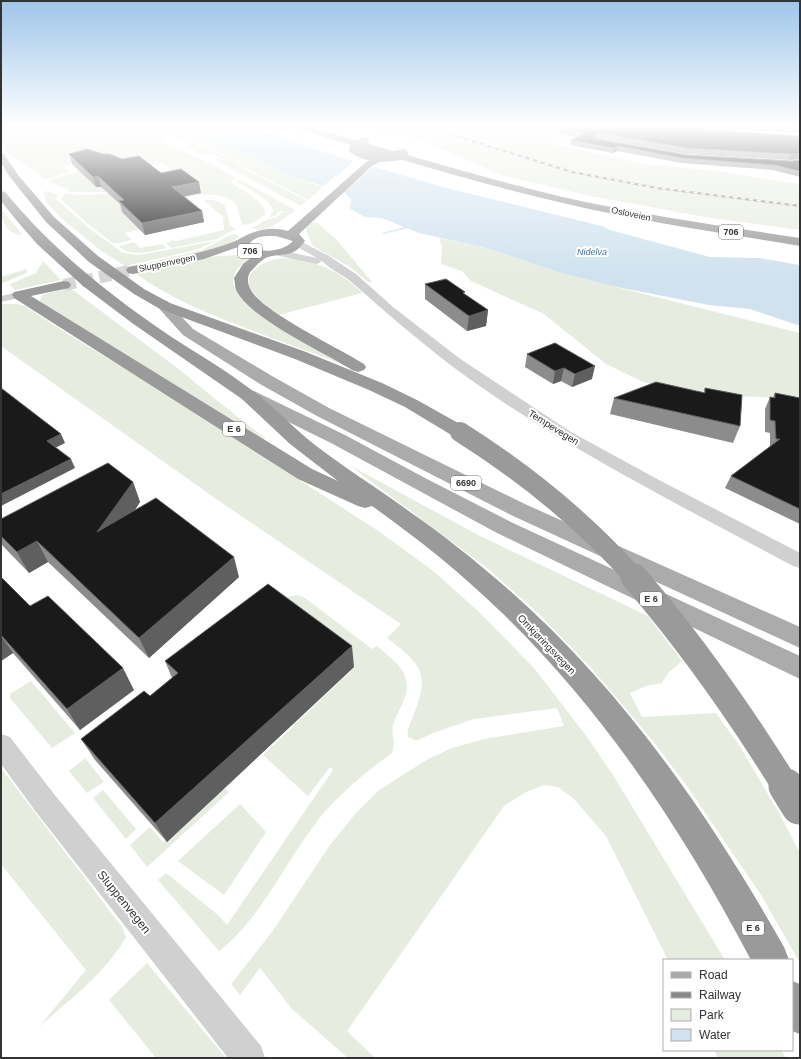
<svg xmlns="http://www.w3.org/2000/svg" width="801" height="1059" viewBox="0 0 801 1059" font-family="Arial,sans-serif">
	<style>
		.green { fill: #e6ecdf }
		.water { fill: #cfe2ee }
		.pier { fill: #fff }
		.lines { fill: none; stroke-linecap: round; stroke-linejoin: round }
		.stream { fill: #cfe2ee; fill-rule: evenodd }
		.highway-tunnel { stroke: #d6d6d6; stroke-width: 12; stroke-dasharray: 12 6; stroke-linecap: butt }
		.minor { fill: #d0d0d0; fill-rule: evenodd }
		.major { fill: #ababab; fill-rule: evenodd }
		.highway { fill: #9a9a9a; fill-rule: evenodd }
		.rail-casing { stroke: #888; stroke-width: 2 }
		.rail { stroke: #fff; stroke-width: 1.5; stroke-dasharray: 4; stroke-linecap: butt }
		.highway-bridge-far3 { stroke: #9a9a9a; stroke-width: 10 }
		.highway-bridge-far2 { stroke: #9a9a9a; stroke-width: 20 }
		.highway-bridge-far1 { stroke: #9a9a9a; stroke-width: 27 }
		.highway-bridge { stroke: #9a9a9a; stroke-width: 35 }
		.wall { fill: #8c8c8c }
		.shaded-wall { fill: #5f5f5f }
		.building { fill: #1a1a1a; stroke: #5f5f5f }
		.labels { text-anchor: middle; stroke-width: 4; stroke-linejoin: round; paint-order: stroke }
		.far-street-label { font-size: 9px; fill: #333; stroke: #fff }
		.shield { fill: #fff; stroke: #707070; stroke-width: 1 }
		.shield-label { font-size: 9px; font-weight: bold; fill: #333 }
		.far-water-label { font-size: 9px; font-style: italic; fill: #3f7597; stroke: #fff }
		.street-label { font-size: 10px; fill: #333; stroke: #fff }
		.near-street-label { font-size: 12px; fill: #333; stroke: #fff }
	</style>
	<rect width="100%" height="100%" fill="#fff"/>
	<!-- green -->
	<g class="green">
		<path d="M 1,128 L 139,128 L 167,133 L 163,136 L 163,140 L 167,144 L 214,165 L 235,177 L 231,181 L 231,183 C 240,189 268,203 265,214 L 253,223 L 244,225 C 239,220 240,213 237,207 C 232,193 207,194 196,195 L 194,195 L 201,193 L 162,163 L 150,165 L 73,162 L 65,166 L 64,168 L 66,170 L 72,171 L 44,180 L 34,169 L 30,169 C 13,156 1,151 1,128 Z"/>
		<polygon points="365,128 588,128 551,143 644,164 716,171 800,184 800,230 705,217 591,196 501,175 422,140"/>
		<polygon points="176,134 206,141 235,150 260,160 282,173 323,187 308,200 246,168 240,162 185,138 183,138 187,141 188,144 174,138"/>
		<polygon points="190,142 236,161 249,171 307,201 301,206 215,160 219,157 209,153 199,153 183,147 190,144"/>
		<polygon points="82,170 116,184 108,192 68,192 68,189 48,182 55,178"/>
		<path d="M 239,180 L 243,181 L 295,210 L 291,214 L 280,211 L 275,216 L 269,217 L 273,212 C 273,201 246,187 237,182 Z"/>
		<polygon points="46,191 58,194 56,199 90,229 123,253 139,255 215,241 196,250 125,266 100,250 61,218 46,202 44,192"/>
		<polygon points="123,193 127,211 140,229 125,233 132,240 119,243 113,243 88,224 61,199 64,194 88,195"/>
		<polygon points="206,200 215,200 225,205 230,225 235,229 217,239 171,248 166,243 172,241 171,240 176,241 224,230 223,216 208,205 211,204 204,202"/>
		<path d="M 1,209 L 21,233 L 22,235 C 8,234 1,222 1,209 Z"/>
		<path d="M 282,212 L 290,214 C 280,222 265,234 252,228 L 268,219 L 277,217 Z"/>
		<polygon points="316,222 336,239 372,282 368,282 350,267 313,246 307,233 306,228 311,223"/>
		<path d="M 232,234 L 238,235 L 239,237 C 219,253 156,262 129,269 L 127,268 L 202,250 Z"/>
		<polygon points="439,238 486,248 558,272 612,286 800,333 800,401 783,398 711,395 677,390 643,382 606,364 544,314 471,281 462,271 441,264 442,247"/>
		<path d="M 134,242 L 140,248 L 162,244 L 167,248 C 153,251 130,258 119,246 Z"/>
		<path d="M 238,255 L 251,257 C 228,273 228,286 247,305 L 350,367 C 313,353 275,340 238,325 C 202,311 166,296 135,273 L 206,257 Z"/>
		<path d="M 282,258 C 312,258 341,271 362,293 L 279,315 C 271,309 262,303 255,295 C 237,273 263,261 282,258 Z"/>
		<polygon points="43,261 61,280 15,290 10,284 36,273"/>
		<polygon points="26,269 28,272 1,284 1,277"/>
		<polygon points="70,288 180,370 215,399 265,438 264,439 40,302 41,296 45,294"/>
		<path d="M 1,304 L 17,304 L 25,306 L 66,333 L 155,387 L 377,530 L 432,570 L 477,610 L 534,668 L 587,737 L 613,775 L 725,960 L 668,960 L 606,836 L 573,798 L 558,787 L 544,785 L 526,792 L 504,806 L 347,1031 L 375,1058 L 348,1058 L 292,1009 L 260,968 L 240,995 L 231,984 L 272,932 L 330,845 L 356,813 L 378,791 L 428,759 L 452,748 L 484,739 L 564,726 L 557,708 L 474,719 L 433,733 L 418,740 L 414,740 L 408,737 C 406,730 410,725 412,719 C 430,674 424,666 387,638 L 401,624 L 219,501 L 1,346 Z"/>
		<polygon points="349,465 480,536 648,616 682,661 668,673 662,683 646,686 630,693 642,717 716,713 739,745 779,813 800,853 800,963 761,895 689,789 653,741 592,669 538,613 487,568"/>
		<path d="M 297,595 L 305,598 L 372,649 L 377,646 C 393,660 413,672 405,697 C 402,706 396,715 393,725 C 391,734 396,744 392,752 C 391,755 385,758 381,761 C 362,775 345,790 329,807 C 290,850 264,917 219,951 L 158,880 L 166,873 L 218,915 L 227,925 L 333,770 L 330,767 L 308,796 L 263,755 L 355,667 L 273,605 L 283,598 Z"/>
		<polygon points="31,681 75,733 52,748 10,698 10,694"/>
		<polygon points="85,758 104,782 87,793 69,771"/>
		<path d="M 1,768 L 122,927 L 126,937 C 106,973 69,1000 39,1027 L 86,970 L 1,864 Z"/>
		<polygon points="223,787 229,792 147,867 130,845 150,827 163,842"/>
		<polygon points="103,790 136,829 126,839 93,798"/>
		<polygon points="240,804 266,832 224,895 178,861"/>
		<polygon points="147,963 226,1058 156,1058 109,1000"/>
		<polygon points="714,1050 781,1050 786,1058 718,1058"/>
	</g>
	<!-- water -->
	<polygon class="water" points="139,128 256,128 274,133 297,143 327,153 446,188 602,226 610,230 710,257 759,258 800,265 800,326 750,309 709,305 612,286 558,272 486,248 419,233 382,218 365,217 350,209 351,199 345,193 282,173 260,160 235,150 206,141"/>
	<!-- pier -->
	<polygon class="pier" points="353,159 375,165 342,194 321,188 351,164"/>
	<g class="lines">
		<!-- stream -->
		<polygon class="stream" points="412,225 413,226 413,227 383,234 382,233"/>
		<!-- highway-tunnel -->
		<polyline class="highway-tunnel" points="64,285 133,270"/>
		<!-- minor -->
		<g class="minor">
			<path d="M 298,240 L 329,256 L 356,274 L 393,307 L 459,358 L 571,432 L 659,480 L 800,553 L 800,568 L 793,566 C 676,503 556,444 449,364 C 417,339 386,313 356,286 C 346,276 332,271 322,261 L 317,264 L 275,255 L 274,253 L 279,250 L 317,258 L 294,245 L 293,243 Z"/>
			<polygon points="19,292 23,293 25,295 23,297 1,302 1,296"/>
			<polygon points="1,734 10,737 54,794 261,1046 265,1058 228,1058 36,812 1,764"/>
		</g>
		<!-- major -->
		<g class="major">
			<polygon points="162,300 167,301 193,329 272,376 329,408 527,505 800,627 800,648 511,515 317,416 260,384 183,335 155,304 157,301"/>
			<polygon points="248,390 254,391 345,435 425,478 513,523 800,656 800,679 497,533 331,443 242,399 239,395 242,391"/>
		</g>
		<!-- highway -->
		<g class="highway">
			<path d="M 300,128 L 313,128 C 398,152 482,178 567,198 C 644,215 722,226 800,238 L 800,246 C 722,233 644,222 567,204 C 477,183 389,156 301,130 Z"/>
			<polygon points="1,153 4,154 18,175 54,217 98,256 144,289 170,303 306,352 382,383 417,400 467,428 469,432 467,436 460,438 453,436 405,407 369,390 295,359 160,309 134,294 89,262 46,222 10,177 1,163"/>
			<path d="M 382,154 L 385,155 L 387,157 L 385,159 L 372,166 L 299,234 L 305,241 C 292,259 285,252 268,257 C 262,259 255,267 251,271 C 247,276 247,282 250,288 C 258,310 341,349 364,364 L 366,367 L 364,370 L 358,372 L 352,370 C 324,352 250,319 236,290 C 235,287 235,282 234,278 L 243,264 L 253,256 L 243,252 L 238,247 L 204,259 L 133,274 L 128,273 L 126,270 L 128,267 L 133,266 C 154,262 176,258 197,253 C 208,250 231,244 241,238 C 256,230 270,226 288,231 L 366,162 ZM 276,236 L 293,241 C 283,252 260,254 249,245 C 254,235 267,236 276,236 Z"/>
			<path d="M 1,191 L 5,192 C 53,250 108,294 170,336 C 198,354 227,371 253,391 C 275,407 293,428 315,445 C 346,469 379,489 410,512 C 442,534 472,558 501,583 C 620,686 707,811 784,947 L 789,960 L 751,960 C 684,833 605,712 500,611 C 461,573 417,538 372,506 L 365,508 L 358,506 L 298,479 L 14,298 L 12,295 L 14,292 L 64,281 L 69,282 L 71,285 L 69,288 L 31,296 L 312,469 L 338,481 L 290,444 L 242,399 L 132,323 L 83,286 L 37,244 L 17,221 L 1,201 Z"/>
			<polygon points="792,981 800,984 800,1034 792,1031"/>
		</g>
		<!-- rail casing -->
		<g class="rail-casing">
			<polyline id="rail" points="430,128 572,172 657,188 800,206"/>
		</g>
		<!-- rail -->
		<use href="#rail" class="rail"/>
		<!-- highway-bridge-far3 -->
		<path class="highway-bridge-far3" d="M 364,142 L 356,145 L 354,149 C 369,158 386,159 403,154"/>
		<!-- highway-bridge-far2 -->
		<path class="highway-bridge-far2" d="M 460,432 C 525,473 584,521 635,578"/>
		<!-- highway-bridge-far1 -->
		<path class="highway-bridge-far1" d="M 634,577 C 691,643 740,713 786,787"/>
		<!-- highway-bridge -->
		<polyline class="highway-bridge" points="786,786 799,807"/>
	</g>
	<!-- wall -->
	<g class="wall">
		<polygon points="714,128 800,128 800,133"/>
		<polygon points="560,130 706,130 800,136 800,159 789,160 686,154 598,138 597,138 687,155 791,161 800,160 800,177 773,170 682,163 617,151 613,153 570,145 571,140 578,137 560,134"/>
		<polygon points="69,154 103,154 122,159 161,173 201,193 184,197 202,211 204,222 145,235 122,212 120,204 101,187 96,187 72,164"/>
		<polygon points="425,284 465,295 488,310 486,326 467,331 425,299"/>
		<polygon points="555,343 592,379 572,387 561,381 553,384 525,367 527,354"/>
		<polygon points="705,388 740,426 733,443 610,414 614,398 704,393"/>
		<polygon points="775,393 800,398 800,524 725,488 731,476 770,447 770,433 765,432 765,409 770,397 773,398"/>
		<polygon points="133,482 140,502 135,510 239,577 149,658 48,562 29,573 1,544 1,519"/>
		<polygon points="1,577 30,606 134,690 80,730 13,653 1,661"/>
		<polygon points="165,661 354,667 167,842 95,760 81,739 150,696 172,678"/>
	</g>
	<!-- shaded-wall -->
	<g class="shaded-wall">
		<polygon points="599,133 598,138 593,140 593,136"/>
		<polygon points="618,146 617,151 613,153 614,148"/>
		<polygon points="791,154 800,154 800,159 789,160"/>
		<polygon points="98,176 101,187 96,187 93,177"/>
		<polygon points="199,182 201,193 174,198 172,187"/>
		<polygon points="202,211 204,222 145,235 142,223"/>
		<polygon points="488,310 486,326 467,331 469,316"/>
		<polygon points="595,366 592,379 572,387 575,374"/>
		<polygon points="564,368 561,381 553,384 555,371"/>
		<polygon points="61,434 65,443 51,450 47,441"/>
		<polygon points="71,459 75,468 1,506 1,494"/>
		<polygon points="133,482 140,502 107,553 97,532"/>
		<polygon points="37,541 48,562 29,573 17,552"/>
		<polygon points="234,557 239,577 149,658 139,638"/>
		<polygon points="1,636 13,653 1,661"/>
		<polygon points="352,646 354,667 167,842 155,823"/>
		<polygon points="123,668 134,690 80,730 67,709"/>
	</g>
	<!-- building -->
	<g class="building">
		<polygon points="562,128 701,128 706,130 800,136 800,154 791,154 688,148 599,133 593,136 597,139 687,155 791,161 800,160 800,171 775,165 683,158 618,146 614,148 571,140 586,133 560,130"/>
		<polygon points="87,149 103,154 110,154 122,159 139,156 161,173 181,169 199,182 172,187 202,211 142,223 119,201 124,200 98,176 93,177 69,154"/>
		<polygon points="446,279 465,292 463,293 488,310 469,316 425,284"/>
		<polygon points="555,343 595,366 575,374 564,368 555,371 527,354"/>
		<polygon points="656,382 705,393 705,388 742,395 740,426 614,398"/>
		<polygon points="1,388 61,434 47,441 71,459 1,494"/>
		<polygon points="775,393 800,398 800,509 731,476 780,439 776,439 775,421 770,420 770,397 775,398"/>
		<polygon points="108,463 133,482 97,532 156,498 234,557 139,638 37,541 17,552 1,536 1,519"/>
		<polygon points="1,577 30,606 48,596 123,668 67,709 1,635"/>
		<polygon points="268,584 352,646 155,823 81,739 144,691 150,696 178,673 165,661"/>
	</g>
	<!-- sky -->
	<linearGradient id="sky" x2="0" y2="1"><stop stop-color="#9ec6ea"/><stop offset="0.46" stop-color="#fff"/><stop offset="1" stop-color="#fff" stop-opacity="0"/></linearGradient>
	<rect width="801" height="276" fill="url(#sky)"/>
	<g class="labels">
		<!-- far-street labels -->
		<g class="far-street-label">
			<text transform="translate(631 214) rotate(12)" y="3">Osloveien</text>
			<text transform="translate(167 263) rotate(-12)" y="3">Sluppenvegen</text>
		</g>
		<!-- shield labels -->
		<g class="shield">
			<rect x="719" y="225" width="24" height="14" rx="3"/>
			<rect x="238" y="244" width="24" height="14" rx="3"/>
			<rect x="223" y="422" width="22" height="14" rx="3"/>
			<rect x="451" y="476" width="30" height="14" rx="3"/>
			<rect x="640" y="592" width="22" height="14" rx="3"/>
			<rect x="742" y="921" width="22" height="14" rx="3"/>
		</g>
		<g class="shield-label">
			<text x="731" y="235">706</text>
			<text x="250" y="254">706</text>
			<text x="234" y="432">E 6</text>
			<text x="466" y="486">6690</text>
			<text x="651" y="602">E 6</text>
			<text x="753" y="931">E 6</text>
		</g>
		<!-- far-water labels -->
		<g class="far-water-label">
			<text x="592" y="255">Nidelva</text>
		</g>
		<!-- street labels -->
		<g class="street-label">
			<text transform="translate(554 427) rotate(32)" y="4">Tempevegen</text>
			<text transform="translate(547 644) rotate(46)" y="4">Omkjøringsvegen</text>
		</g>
		<!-- near-street labels -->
		<g class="near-street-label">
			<text transform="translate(124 902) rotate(51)" y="4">Sluppenvegen</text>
		</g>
	</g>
	<!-- border -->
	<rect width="801" height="1059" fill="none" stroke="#333333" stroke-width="4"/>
	<!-- legend -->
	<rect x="663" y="959" width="130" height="92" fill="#ffffff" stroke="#adadad"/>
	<rect x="671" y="972" width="20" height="6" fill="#ababab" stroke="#adadad"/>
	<text x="699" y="979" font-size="12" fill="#333333">Road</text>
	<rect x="671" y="992" width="20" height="6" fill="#888888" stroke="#adadad"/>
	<text x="699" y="999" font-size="12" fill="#333333">Railway</text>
	<rect x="671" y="1009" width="20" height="12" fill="#e6ecdf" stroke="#adadad"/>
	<text x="699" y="1019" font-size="12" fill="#333333">Park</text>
	<rect x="671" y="1029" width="20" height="12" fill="#cfe2ee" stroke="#adadad"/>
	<text x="699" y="1039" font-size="12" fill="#333333">Water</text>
</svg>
